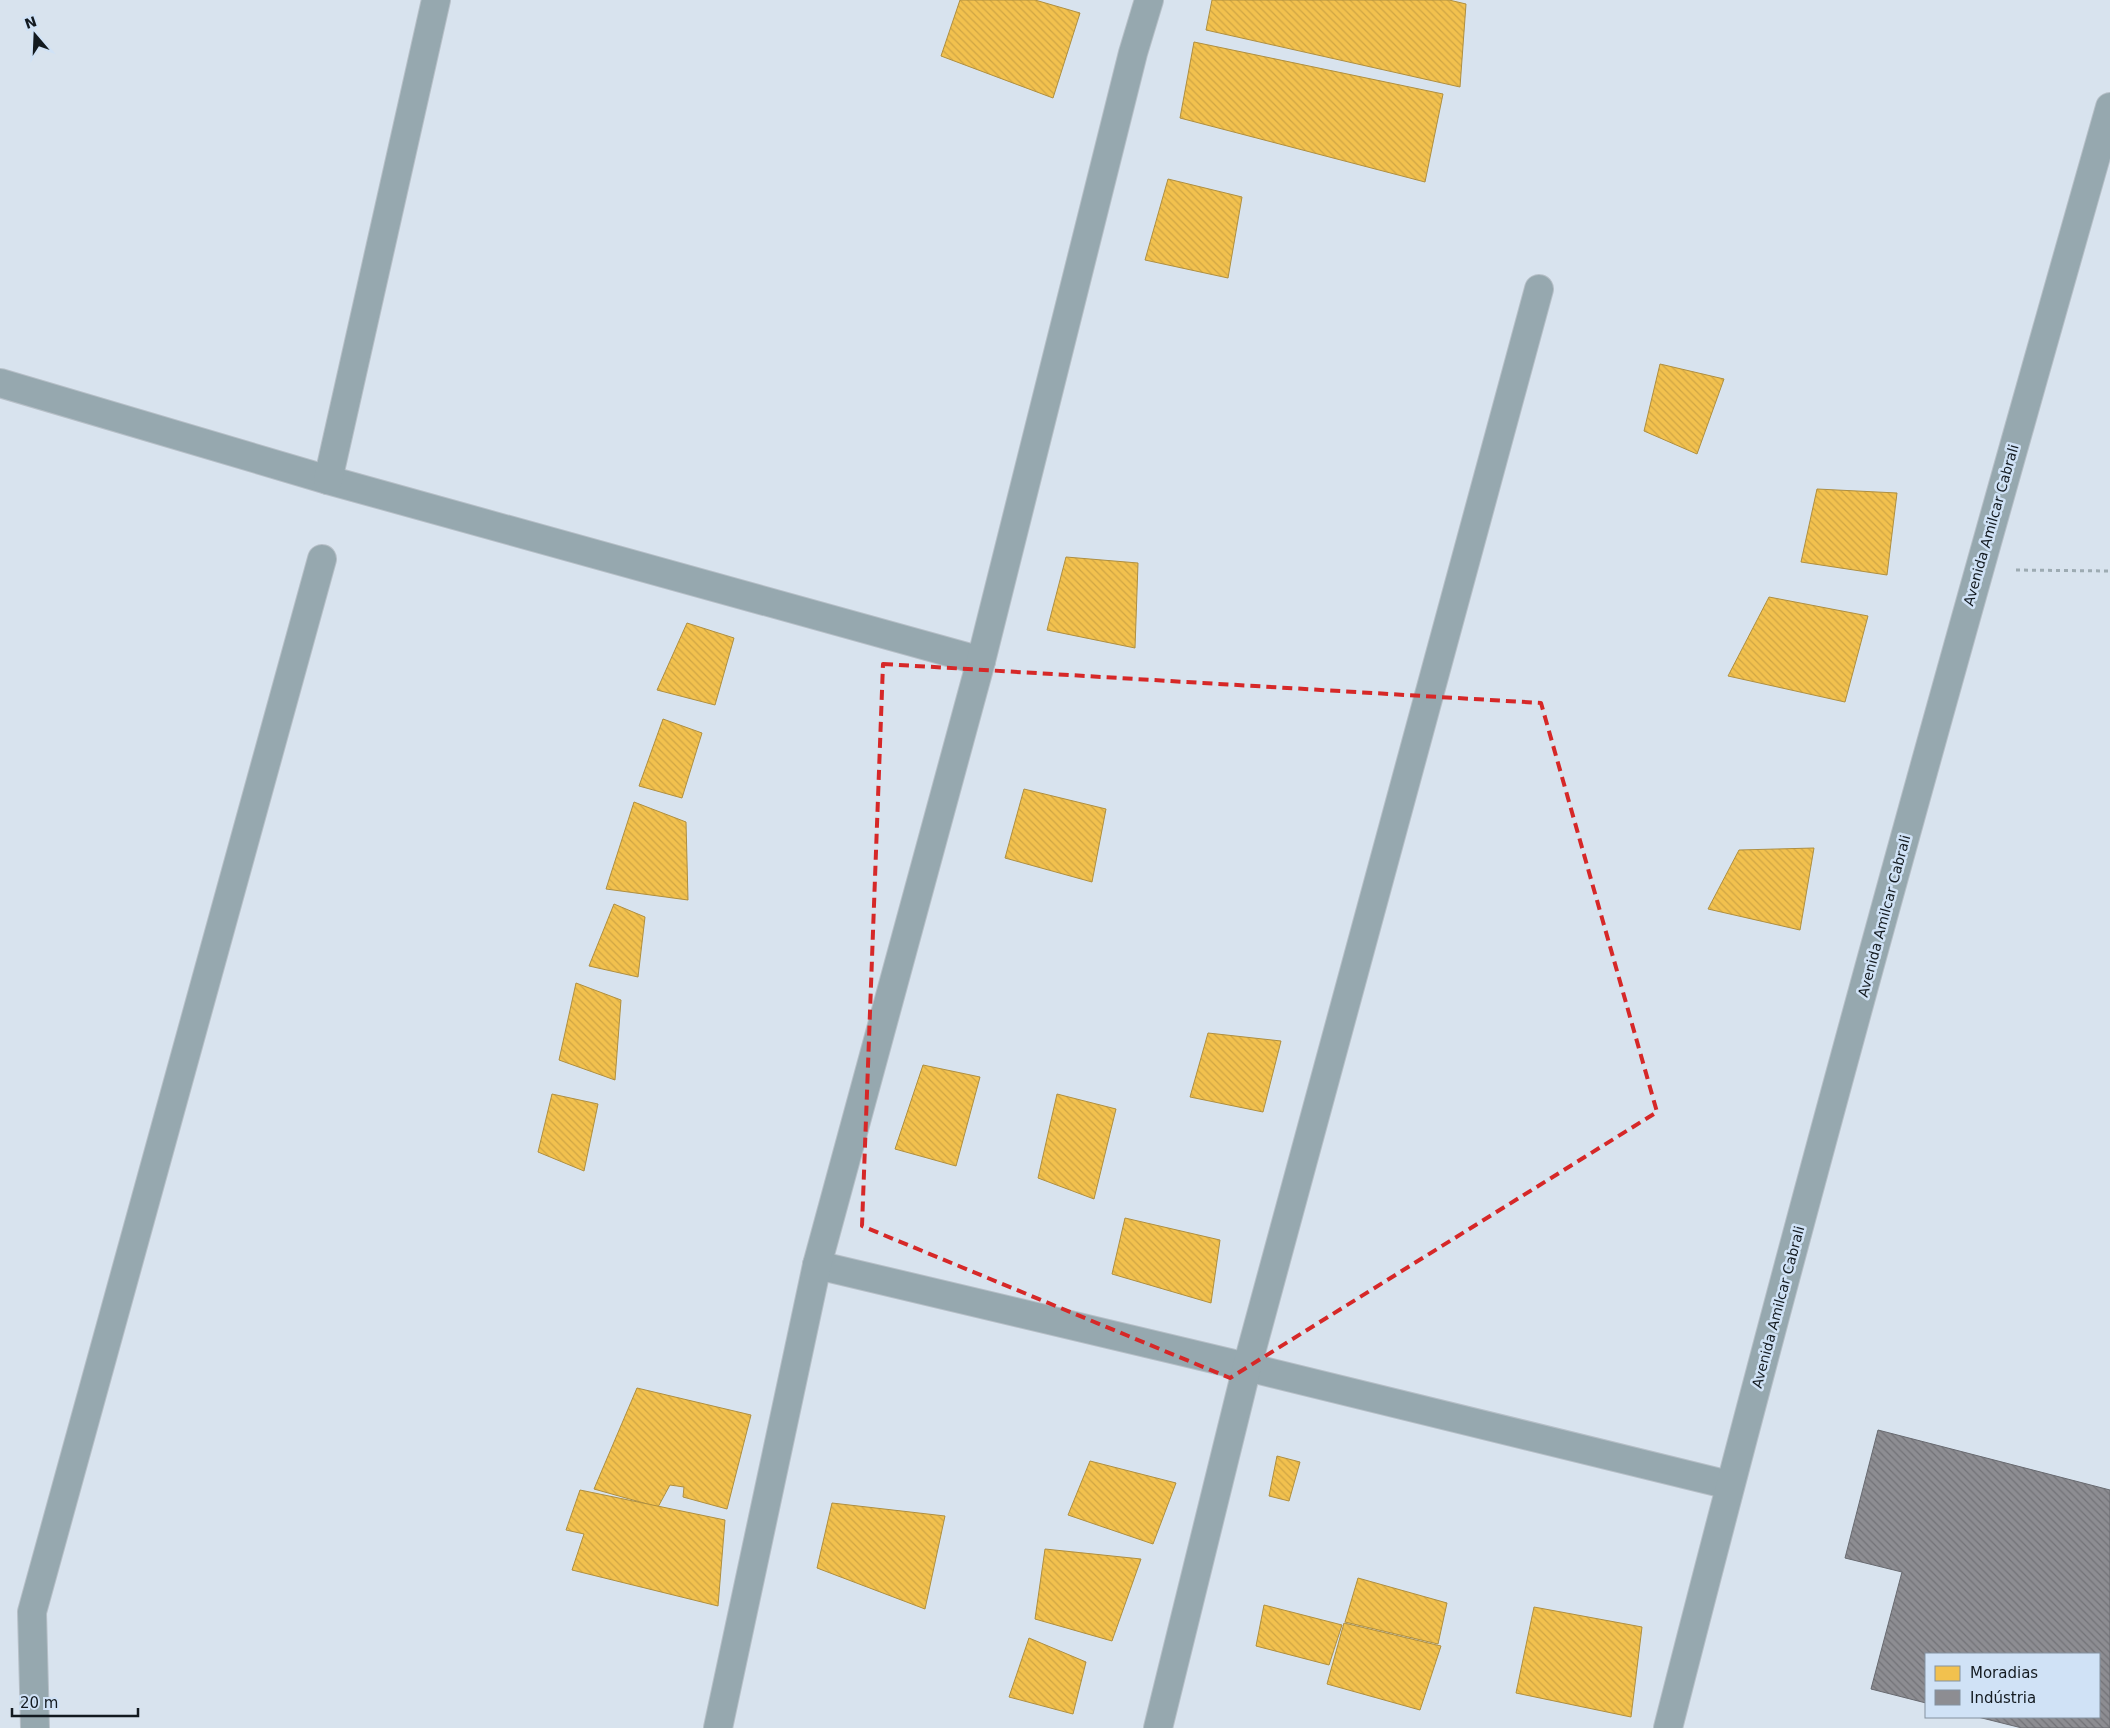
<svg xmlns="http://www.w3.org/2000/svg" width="2110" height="1728" viewBox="0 0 2110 1728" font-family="'DejaVu Sans',sans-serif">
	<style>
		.homes { fill: url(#homes-back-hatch); stroke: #af8f40 }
		.industry { fill: url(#industry-back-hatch); stroke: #686a70 }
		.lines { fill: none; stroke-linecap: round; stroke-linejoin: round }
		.minor-casing { stroke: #b6bfc7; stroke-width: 30 }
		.path { stroke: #9dabb2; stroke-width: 3; stroke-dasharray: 4 4; stroke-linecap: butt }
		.minor { stroke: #96a8af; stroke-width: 28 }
		.marked { fill: none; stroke: #d62828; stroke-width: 4; stroke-dasharray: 10 6; stroke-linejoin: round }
		.labels { text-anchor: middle; stroke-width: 5; stroke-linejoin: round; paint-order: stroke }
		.street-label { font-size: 14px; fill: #131a20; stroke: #d0e2f6 }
	</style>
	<defs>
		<pattern id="homes-back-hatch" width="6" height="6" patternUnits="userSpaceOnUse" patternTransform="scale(1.25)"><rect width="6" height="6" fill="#f2c14e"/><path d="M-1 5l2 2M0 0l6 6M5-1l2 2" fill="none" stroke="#cfa544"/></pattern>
		<pattern id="industry-back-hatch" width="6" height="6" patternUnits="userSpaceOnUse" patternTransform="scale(1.25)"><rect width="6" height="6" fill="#8d8d92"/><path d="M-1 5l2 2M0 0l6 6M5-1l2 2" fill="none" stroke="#727277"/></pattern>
	</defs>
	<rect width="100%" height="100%" fill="#d8e3ee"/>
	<!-- homes -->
	<g class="homes">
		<polygon points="960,0 1035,0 1080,13 1053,98 941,56"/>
		<polygon points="1212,0 1449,0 1466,4 1460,87 1206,30"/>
		<polygon points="1194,42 1443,94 1425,182 1180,118"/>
		<polygon points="1168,179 1242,197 1228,278 1145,260"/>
		<polygon points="1660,364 1724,379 1697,454 1644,431"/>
		<polygon points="1817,489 1897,493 1887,575 1801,562"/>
		<polygon points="1066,557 1138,563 1135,648 1047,630"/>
		<polygon points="1769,597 1868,616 1845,702 1728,676"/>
		<polygon points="687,623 734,638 715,705 657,690"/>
		<polygon points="663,719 702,733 682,798 639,786"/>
		<polygon points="1024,789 1106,809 1092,882 1005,858"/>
		<polygon points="634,802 686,822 688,900 606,889"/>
		<polygon points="1814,848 1800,930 1708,909 1739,850"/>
		<polygon points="614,904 645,917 638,977 589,966"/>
		<polygon points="576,983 621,1000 615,1080 559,1060"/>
		<polygon points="1208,1033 1281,1041 1263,1112 1190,1097"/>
		<polygon points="923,1065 980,1077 956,1166 895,1149"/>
		<polygon points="552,1094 598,1104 584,1171 538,1152"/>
		<polygon points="1057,1094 1116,1109 1094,1199 1038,1178"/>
		<polygon points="1125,1218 1220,1240 1211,1303 1112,1274"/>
		<polygon points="637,1388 751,1415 727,1509 683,1497 684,1487 670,1485 658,1507 594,1489"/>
		<polygon points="1277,1456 1300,1462 1289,1501 1269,1496"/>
		<polygon points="1090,1461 1176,1483 1153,1544 1068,1515"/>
		<polygon points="580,1490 725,1520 718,1606 572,1570 584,1534 566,1530"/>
		<polygon points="832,1503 945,1516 925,1609 817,1568"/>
		<polygon points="1045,1549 1141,1559 1112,1641 1035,1619"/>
		<polygon points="1358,1578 1447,1603 1438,1644 1345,1622"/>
		<polygon points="1264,1605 1342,1625 1329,1665 1256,1646"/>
		<polygon points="1534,1607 1642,1627 1631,1717 1516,1693"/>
		<polygon points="1344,1623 1441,1646 1420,1710 1327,1684"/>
		<polygon points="1029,1638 1086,1662 1073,1714 1009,1697"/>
	</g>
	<!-- industry -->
	<polygon class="industry" points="1878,1430 2110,1490 2110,1728 2022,1728 1978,1717 2099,1717 2099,1654 1926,1654 1926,1703 1871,1689 1902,1572 1845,1558"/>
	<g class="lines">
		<!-- minor casing -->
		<g class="minor-casing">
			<g id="minor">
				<polyline points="0,383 328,480 981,661"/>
				<polyline points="328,480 436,0"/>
				<polyline points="817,1265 1247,1367 1729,1485"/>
				<polyline points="35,1728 32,1612 322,559"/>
				<polyline points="718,1728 817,1265 981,661 1133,53 1149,0"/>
				<polyline points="1158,1728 1247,1367 1539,289"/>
				<path d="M 1668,1728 C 1806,1185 1957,645 2110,107"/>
			</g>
		</g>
		<!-- path -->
		<polyline class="path" points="2016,570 2110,571"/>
		<!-- minor -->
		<use href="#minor" class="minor"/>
	</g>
	<!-- marked area -->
	<path class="marked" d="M 883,664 L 1541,703 L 1657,1112 L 1230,1378 L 862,1226 Z"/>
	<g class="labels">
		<!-- street labels -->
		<g class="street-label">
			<text transform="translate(1991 525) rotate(-74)" y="5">Avenida Amilcar Cabrali</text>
			<text transform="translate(1884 916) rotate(-75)" y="5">Avenida Amilcar Cabrali</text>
			<text transform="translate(1778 1307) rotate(-75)" y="5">Avenida Amilcar Cabrali</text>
		</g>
	</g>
	<!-- legend -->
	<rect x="1925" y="1653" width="175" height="65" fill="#d0e2f6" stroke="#8492a0"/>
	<rect x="1935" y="1666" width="25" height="15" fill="#f2c14e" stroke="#8492a0"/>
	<text x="1970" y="1678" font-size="15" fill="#131a20">Moradias</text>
	<rect x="1935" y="1690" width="25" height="15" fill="#8d8d92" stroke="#8492a0"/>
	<text x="1970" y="1703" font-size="15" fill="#131a20">Indústria</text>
	<!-- north arrow -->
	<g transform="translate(35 35) rotate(341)" stroke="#d0e2f6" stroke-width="4" paint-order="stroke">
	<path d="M0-4L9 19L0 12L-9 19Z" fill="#131a20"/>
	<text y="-8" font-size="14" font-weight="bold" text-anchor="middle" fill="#131a20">N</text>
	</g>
	<!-- scale -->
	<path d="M12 1708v8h126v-8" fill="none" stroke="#131a20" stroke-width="2.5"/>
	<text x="20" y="1708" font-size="15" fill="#131a20" stroke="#d0e2f6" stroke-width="4" paint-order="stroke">20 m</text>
</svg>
